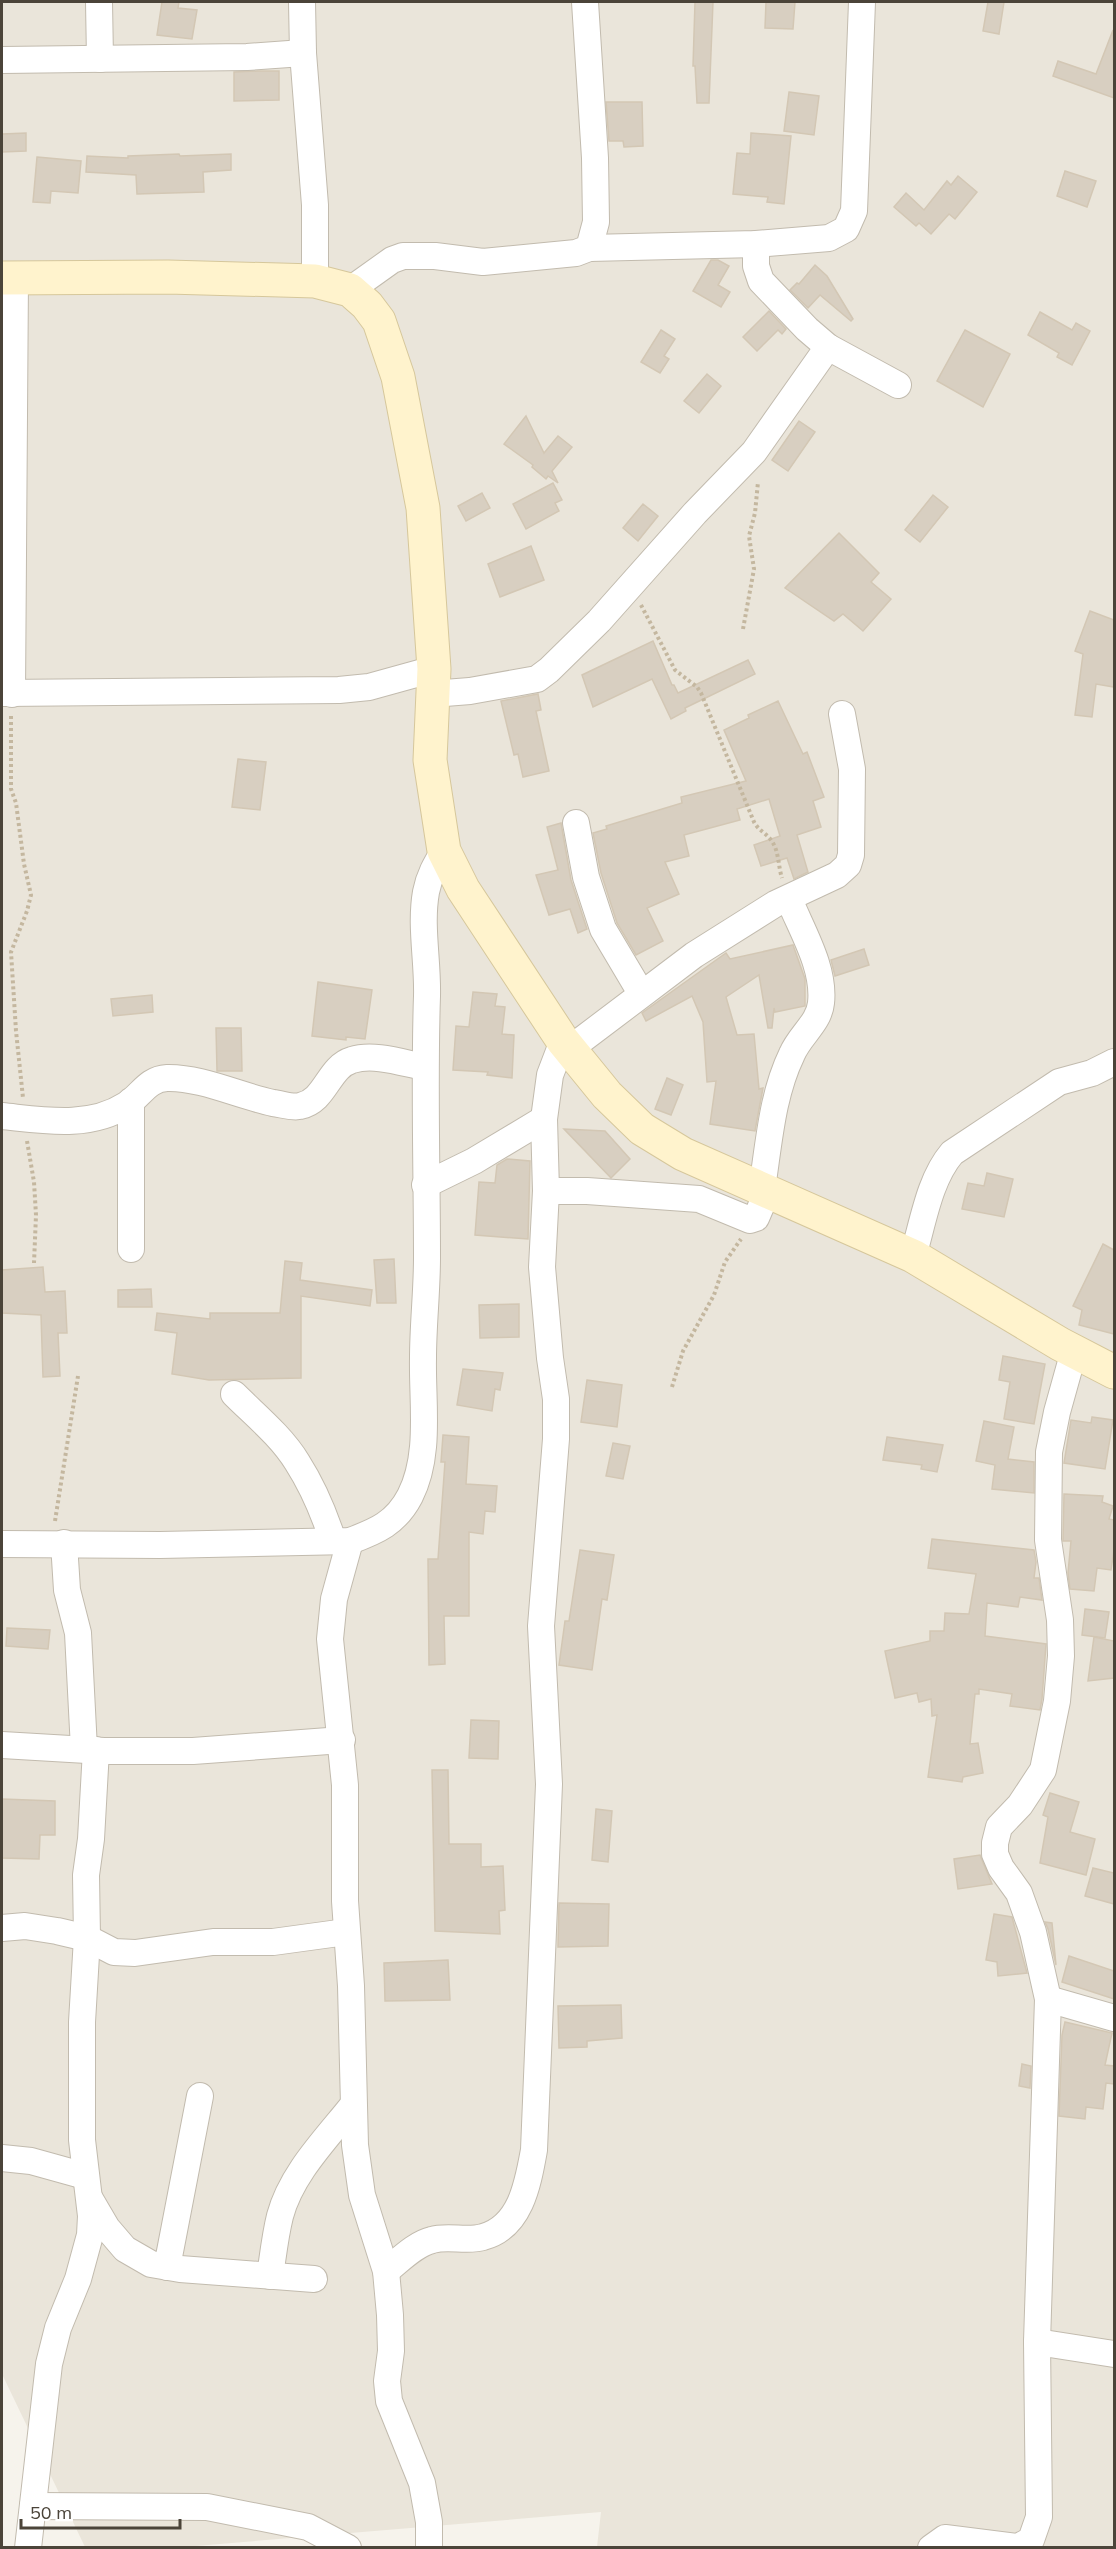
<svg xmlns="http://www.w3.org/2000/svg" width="1116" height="2549" viewBox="0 0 1116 2549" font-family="Mulish,sans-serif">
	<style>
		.residential { fill: #eae5da }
		.building { fill: #d8cfc1; stroke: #d3c7b4; stroke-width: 1.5 }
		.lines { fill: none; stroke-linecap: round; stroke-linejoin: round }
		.street-casing { stroke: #c2bbae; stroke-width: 28 }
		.secondary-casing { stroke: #d6c79b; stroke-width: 35 }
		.path { stroke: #c4b79f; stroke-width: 4; stroke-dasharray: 3 3; stroke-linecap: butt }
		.street { stroke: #fff; stroke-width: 26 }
		.secondary { stroke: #fff3cd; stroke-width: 33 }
	</style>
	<rect width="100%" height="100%" fill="#f6f3ec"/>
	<!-- residential -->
	<polygon class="residential" points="2,2 1114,2 1114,2547 597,2547 601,2512 184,2547 85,2547 2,2374"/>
	<!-- building -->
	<g class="building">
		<polygon points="162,2 179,2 178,8 197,10 192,39 157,35"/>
		<polygon points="695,2 713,2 709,103 697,103 695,66 693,66"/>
		<polygon points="766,2 795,2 793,29 765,28"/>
		<polygon points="988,2 1004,2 999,34 983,31"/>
		<polygon points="1113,30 1114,98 1053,76 1058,61 1096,74"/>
		<polygon points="258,71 279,71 279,100 234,101 234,72"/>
		<polygon points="789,92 819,96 814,135 784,131"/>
		<polygon points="606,102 642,102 643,146 624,147 623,141 609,141"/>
		<polygon points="26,133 26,151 2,152 2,134"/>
		<polygon points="751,133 791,136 784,204 767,202 768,197 733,194 737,153 750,154"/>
		<polygon points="179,154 180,156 231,154 231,170 203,172 204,192 137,194 136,175 86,172 87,156 128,158 128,156"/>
		<polygon points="37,157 81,161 78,193 51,191 50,203 33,202"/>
		<polygon points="1065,171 1096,181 1087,207 1057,196"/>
		<polygon points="958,176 977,192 955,219 949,214 931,234 919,223 916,226 894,207 906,193 924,210 947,181 951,185"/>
		<polygon points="711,260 718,260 729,266 718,285 730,292 721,307 693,291"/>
		<polygon points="815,265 827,276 853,319 851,321 820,295 808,308 790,290 797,283 799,284"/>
		<polygon points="769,311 786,329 782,334 778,330 757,351 743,337"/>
		<polygon points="1040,312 1072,330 1076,323 1090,331 1072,365 1057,357 1059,353 1028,335"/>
		<polygon points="661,330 675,339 664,356 669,359 660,373 641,362"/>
		<polygon points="965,330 1010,354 983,407 937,381"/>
		<polygon points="707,374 721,386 699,413 684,401"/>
		<polygon points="526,416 544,453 558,436 572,447 552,471 558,483 548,476 546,479 532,467 533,465 504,444"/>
		<polygon points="799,421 815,432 788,471 772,460"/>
		<polygon points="553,483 562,500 555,503 559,511 526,529 513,504"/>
		<polygon points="482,493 490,508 466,521 458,506"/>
		<polygon points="933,495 948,507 920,542 905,530"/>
		<polygon points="643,504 658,516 638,541 623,528"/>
		<polygon points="839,533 879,573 871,582 891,599 863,631 843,614 834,621 785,588"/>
		<polygon points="531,546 544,580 500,597 488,564"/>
		<polygon points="1090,611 1114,620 1114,687 1096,684 1092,717 1075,715 1083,654 1075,651"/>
		<polygon points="653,641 672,685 674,685 678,693 748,660 755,674 685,708 686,711 671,719 652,679 593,707 582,675"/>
		<polygon points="538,694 541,710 536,711 549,771 523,777 518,754 514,755 501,701"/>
		<polygon points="778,701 803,754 807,752 824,797 813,801 821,827 797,835 808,872 794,879 787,858 761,866 754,845 780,836 769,799 737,809 740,820 684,835 689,856 665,862 679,894 647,908 663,941 636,955 617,923 601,873 593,833 607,829 606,826 682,803 681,797 746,781 724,730 749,718 748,715"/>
		<polygon points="238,759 266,762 260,810 232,807"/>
		<polygon points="561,823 571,880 587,929 578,933 570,909 549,915 536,875 558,870 547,827"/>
		<polygon points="793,945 805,979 805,1006 775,1012 774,1008 772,1028 768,1028 759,975 726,997 737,1035 754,1034 759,1089 763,1088 755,1131 710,1124 716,1081 707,1082 703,1022 692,996 646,1021 642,1013 726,953 730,959"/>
		<polygon points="864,949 869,965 835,976 831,960"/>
		<polygon points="318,982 372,990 365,1039 346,1037 346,1040 312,1036"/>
		<polygon points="473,992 497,994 495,1006 505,1007 502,1034 514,1035 512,1078 487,1075 488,1072 453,1070 456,1026 469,1027"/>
		<polygon points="152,995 153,1012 113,1016 111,999"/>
		<polygon points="216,1028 241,1028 242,1071 217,1071"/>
		<polygon points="667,1078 683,1085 671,1115 655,1109"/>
		<polygon points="564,1129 605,1131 630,1159 611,1178"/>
		<polygon points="507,1159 530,1161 528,1239 475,1235 479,1182 495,1183 497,1165"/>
		<polygon points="987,1173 1013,1179 1004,1217 962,1209 968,1183 984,1186"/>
		<polygon points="1103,1244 1114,1250 1114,1334 1079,1325 1082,1310 1073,1306"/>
		<polygon points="394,1259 396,1303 377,1303 374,1260"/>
		<polygon points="285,1261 302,1263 300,1280 372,1290 370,1306 301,1296 301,1378 209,1380 172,1374 177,1333 155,1330 157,1313 210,1319 210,1313 280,1313"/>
		<polygon points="43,1267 45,1292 65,1291 67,1333 58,1333 60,1376 43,1377 41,1315 2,1313 2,1270"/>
		<polygon points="151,1289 152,1307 118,1307 118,1290"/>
		<polygon points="519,1304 519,1337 480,1338 479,1305"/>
		<polygon points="1003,1356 1045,1364 1034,1424 1004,1419 1010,1382 999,1380"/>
		<polygon points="463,1369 503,1373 500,1390 495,1389 492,1411 457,1405"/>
		<polygon points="587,1380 622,1385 617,1427 581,1422"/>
		<polygon points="1092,1417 1113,1420 1105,1469 1064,1463 1071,1420 1091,1423"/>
		<polygon points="984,1421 1014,1427 1008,1459 1034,1462 1034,1493 992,1489 995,1465 976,1461"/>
		<polygon points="443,1435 469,1437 466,1484 497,1486 495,1512 485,1511 483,1534 469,1532 469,1616 444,1616 445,1664 429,1665 428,1559 438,1559 445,1462 441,1462"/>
		<polygon points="887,1437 943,1445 937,1472 921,1469 922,1465 883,1460"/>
		<polygon points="613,1443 630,1446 623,1479 606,1476"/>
		<polygon points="1064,1494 1103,1496 1102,1502 1113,1506 1109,1519 1114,1520 1114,1550 1111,1570 1097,1568 1094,1591 1070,1589 1068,1573 1071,1541 1063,1541"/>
		<polygon points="932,1539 1034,1550 1036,1562 1034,1578 1039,1578 1042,1600 1020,1597 1018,1607 987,1603 985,1636 1046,1644 1042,1699 1040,1710 1010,1706 1012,1694 979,1689 979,1694 975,1694 970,1744 978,1743 983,1773 963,1777 962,1782 928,1777 937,1715 932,1716 931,1699 919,1702 917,1693 895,1698 885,1651 930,1641 930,1631 944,1631 945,1613 969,1614 976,1574 928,1568"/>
		<polygon points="580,1550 614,1555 607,1600 602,1599 592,1670 559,1665 565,1621 569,1621"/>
		<polygon points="1085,1609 1109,1612 1105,1638 1082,1635"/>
		<polygon points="7,1628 50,1630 48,1649 6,1646"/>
		<polygon points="1094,1637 1114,1641 1114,1678 1088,1681"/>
		<polygon points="471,1720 499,1721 498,1759 469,1758"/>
		<polygon points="432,1770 448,1770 449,1844 481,1844 481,1867 503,1866 505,1910 499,1911 500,1934 435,1931"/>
		<polygon points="1050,1793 1079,1802 1070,1832 1095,1839 1086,1875 1040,1863 1048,1817 1043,1815"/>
		<polygon points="2,1799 55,1801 55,1835 40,1835 39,1859 2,1858"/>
		<polygon points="596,1809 612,1811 608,1862 592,1860"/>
		<polygon points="980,1855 992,1884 958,1889 954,1859"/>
		<polygon points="1093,1868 1114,1873 1114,1904 1085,1896"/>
		<polygon points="559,1903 609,1904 608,1946 558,1947"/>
		<polygon points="994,1914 1012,1917 1027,1973 998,1976 997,1962 986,1960"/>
		<polygon points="1045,1922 1052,1923 1056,1965 1048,1929"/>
		<polygon points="1069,1956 1114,1971 1114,1999 1062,1982"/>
		<polygon points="448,1960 450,2000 385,2001 384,1963"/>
		<polygon points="621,2005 622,2038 587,2041 587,2047 559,2048 558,2006"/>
		<polygon points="1065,2022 1112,2033 1105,2065 1114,2066 1114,2084 1106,2083 1103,2109 1086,2107 1085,2119 1059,2116 1062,2035"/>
		<polygon points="1022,2064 1031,2066 1030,2088 1019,2086"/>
	</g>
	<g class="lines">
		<!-- street casing -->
		<g class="street-casing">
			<g id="street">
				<polyline points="99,2 100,59"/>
				<polyline points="302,2 303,53 315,205 315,281"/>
				<polyline points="2,60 247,57 303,53"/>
				<polyline points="756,244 756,266 761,281 807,329 828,347 898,385"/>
				<polyline points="589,248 756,244 829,238 846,229 854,211 862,2"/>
				<polyline points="350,290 392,260 403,256 435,256 483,262 576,253 589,248 596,222 595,158 585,2"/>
				<polyline points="2,693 339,690 369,687 434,669"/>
				<polyline points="12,694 15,277"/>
				<polyline points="432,694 470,691 537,679 549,670 599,621 695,513 754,452 828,347"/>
				<polyline points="576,823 586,877 603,929 641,993"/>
				<polyline points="571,1048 694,955 775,904 837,875 848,865 851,855 852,769 842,714"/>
				<path d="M 2,1116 C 42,1120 89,1129 126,1105 C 141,1096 147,1079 167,1078 C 200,1077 240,1096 273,1103 C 282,1104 292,1108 300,1106 C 326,1101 328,1067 352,1060 C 374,1053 403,1063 424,1067"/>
				<polyline points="425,1185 474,1161 544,1119"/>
				<path d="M 762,1188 C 769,1143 772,1095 792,1054 C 800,1035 819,1023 821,1003 C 825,968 802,931 789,899"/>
				<polyline points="546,1191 587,1191 699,1199 750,1220 756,1218 768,1190"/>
				<polyline points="131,1249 131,1101"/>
				<path d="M 913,1256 C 923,1223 929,1180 952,1153 L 1059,1082 L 1092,1073 L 1114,1062"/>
				<path d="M 234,1394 C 255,1415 281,1436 297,1462 C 313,1487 324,1513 333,1541"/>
				<polyline points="350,1541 334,1599 330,1639 345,1785 345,1901 351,1986 355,2145 362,2195 386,2271 390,2315 391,2351 387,2381 389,2401 422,2483 429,2522 429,2548"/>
				<polyline points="64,1543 67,1590 78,1633 84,1749"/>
				<path d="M 2,1544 L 160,1545 L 350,1541 C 377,1531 396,1523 410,1496 C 431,1455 422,1403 423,1358 C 423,1325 427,1291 427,1258 C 427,1171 424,1083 427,996 C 428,961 420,926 426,892 C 429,876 436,864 444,851"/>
				<polyline points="2,1745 104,1751 193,1751 342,1740"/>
				<polyline points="2,1928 25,1926 57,1931 87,1938 114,1952 135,1953 213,1942 273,1942 346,1932"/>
				<polyline points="1048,1999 1114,2018"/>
				<polyline points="2,2158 31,2161 85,2176"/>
				<polyline points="90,2199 107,2228 125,2249 151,2264 180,2269 314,2279"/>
				<polyline points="167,2267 200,2096"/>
				<path d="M 386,2271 C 399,2261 415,2244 432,2240 C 448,2235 467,2242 483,2237 C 521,2227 528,2183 534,2150 L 549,1784 L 541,1626 L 556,1439 L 556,1399 L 550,1358 L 542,1267 L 546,1191 L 544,1119 L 550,1075 L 563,1041"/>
				<path d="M 270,2276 C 273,2256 275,2236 280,2216 C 291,2174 326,2139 353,2105"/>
				<polyline points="1037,2342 1114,2354"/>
				<polyline points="33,2506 207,2507 308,2527 348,2548"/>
				<polyline points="28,2548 49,2364 58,2328 78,2279 90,2235 91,2216 82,2140 82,2022 87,1938 86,1875 91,1839 96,1750"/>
				<polyline points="931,2548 945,2538 1018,2547 1031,2540 1039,2517 1037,2342 1048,1999 1033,1932 1019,1893 1001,1868 995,1854 995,1843 999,1827 1020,1805 1043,1770 1057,1701 1061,1656 1060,1620 1048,1540 1049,1452 1057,1412 1074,1351"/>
			</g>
		</g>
		<!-- secondary casing -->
		<g class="secondary-casing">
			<polyline id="secondary" points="2,278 168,277 315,281 350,290 367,305 379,321 398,377 423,508 434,669 430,760 444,851 463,889 563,1041 607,1095 642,1129 683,1154 913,1256 1060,1344 1114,1372"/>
		</g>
		<!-- path -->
		<g class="path">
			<path d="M 641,605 L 675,670 L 697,687 L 701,693 L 754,822 C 758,830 766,833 771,840 C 779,850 778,866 782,878"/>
			<polyline points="743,629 754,569 749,536 755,513 758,482"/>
			<polyline points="11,716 11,789 16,803 24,864 31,895 27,911 11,952 16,1031 23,1098"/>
			<polyline points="27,1141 34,1182 36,1215 34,1263"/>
			<polyline points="672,1387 683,1351 714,1295 725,1262 741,1239"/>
			<polyline points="55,1521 78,1376"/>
		</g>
		<!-- street -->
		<use href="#street" class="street"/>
		<!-- secondary -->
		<use href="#secondary" class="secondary"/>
	</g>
	<!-- border -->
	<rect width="1116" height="2549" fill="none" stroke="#4b4439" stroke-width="6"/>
	<!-- scale -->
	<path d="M21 2519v9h159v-9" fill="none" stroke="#4b4439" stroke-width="3"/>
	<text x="30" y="2519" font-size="18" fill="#4b4439" stroke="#ffffff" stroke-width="4.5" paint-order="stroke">50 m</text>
</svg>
